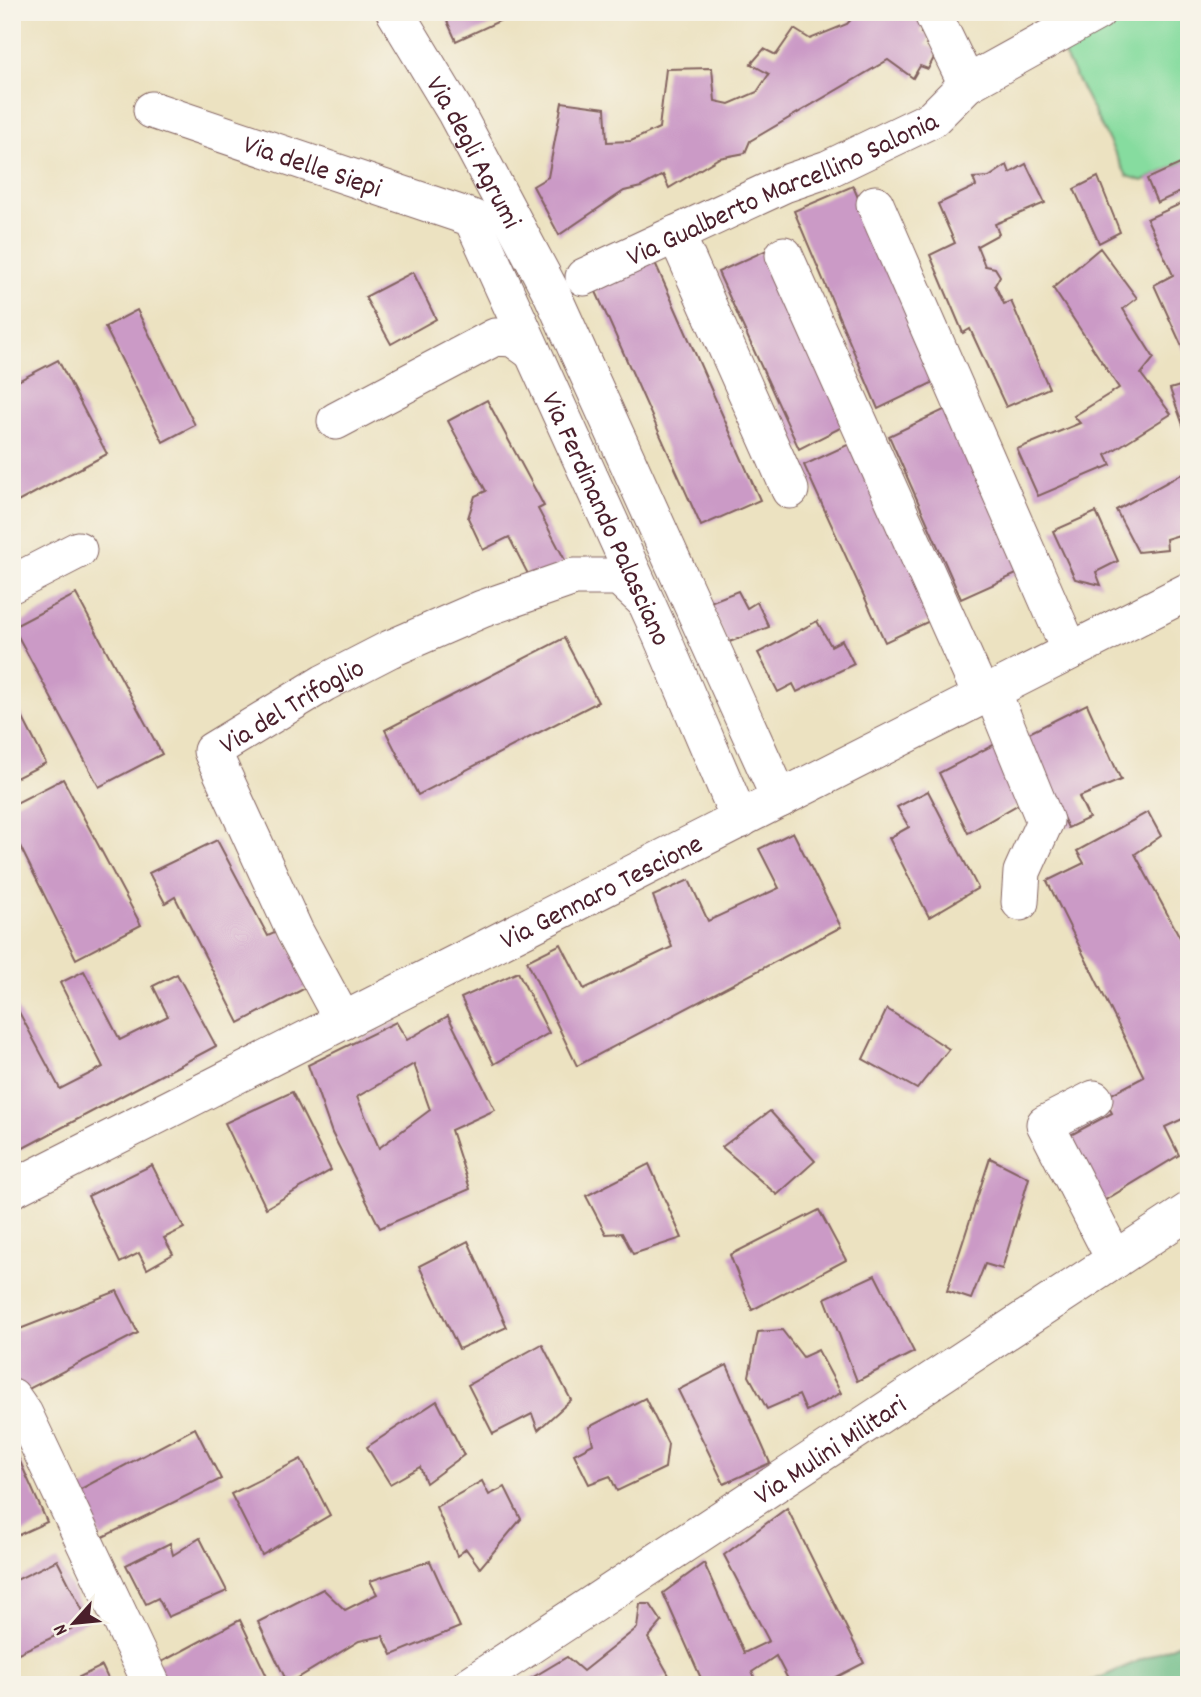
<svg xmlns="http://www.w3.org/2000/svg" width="1201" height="1697" viewBox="0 0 1201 1697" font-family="Dekko,sans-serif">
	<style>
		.green { fill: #86dc9f; stroke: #687e65; stroke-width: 2 }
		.forest { fill: #6cbc86; stroke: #5b6e58; stroke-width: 2 }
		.building { fill: #cb9ac6; fill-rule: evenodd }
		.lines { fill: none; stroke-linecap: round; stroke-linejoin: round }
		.minor-casing { stroke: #836360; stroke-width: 39 }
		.minor { stroke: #fff; stroke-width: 37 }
		.labels { text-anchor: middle; stroke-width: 5; stroke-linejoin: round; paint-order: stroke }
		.street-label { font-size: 28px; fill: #4a1f2b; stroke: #f7f3e8 }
	</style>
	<rect width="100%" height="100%" fill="#f7f3e8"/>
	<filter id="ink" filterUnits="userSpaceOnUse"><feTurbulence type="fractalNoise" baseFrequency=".0143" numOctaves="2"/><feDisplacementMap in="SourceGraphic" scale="14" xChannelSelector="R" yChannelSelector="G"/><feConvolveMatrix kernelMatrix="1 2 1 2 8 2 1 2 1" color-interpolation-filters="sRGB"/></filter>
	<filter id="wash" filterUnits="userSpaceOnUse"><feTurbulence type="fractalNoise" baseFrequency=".00686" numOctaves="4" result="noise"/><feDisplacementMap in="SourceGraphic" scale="28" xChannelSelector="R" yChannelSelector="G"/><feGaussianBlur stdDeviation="1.57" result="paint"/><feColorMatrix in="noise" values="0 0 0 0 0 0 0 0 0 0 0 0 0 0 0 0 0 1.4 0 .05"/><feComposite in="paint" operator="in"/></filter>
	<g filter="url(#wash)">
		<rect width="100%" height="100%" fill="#ece2c1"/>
		<!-- green -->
		<polygon class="green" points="1135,12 1189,12 1189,160 1143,181 1127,176 1062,51"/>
		<!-- forest -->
		<polygon class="forest" points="1189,1639 1189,1685 1083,1685"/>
		<g id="blocks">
			<!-- building -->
			<g class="building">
				<polygon points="443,12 519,12 456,41"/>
				<polygon points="858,12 920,12 923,19 921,33 930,36 926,45 938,50 928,69 920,66 913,78 888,60 750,141 745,153 719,158 669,188 663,175 641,187 624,191 559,235 533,186 548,177 562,102 605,108 607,142 631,141 659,128 666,69 712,68 715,101 729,104 757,92 769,74 751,64 764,49 776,55 794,29 810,39 847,24"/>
				<polygon points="1189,160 1189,188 1157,203 1147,179"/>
				<polygon points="1026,164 1045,203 995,224 999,234 977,246 985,266 995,268 1000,276 995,285 1004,304 1011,301 1049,388 1006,407 970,329 963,333 930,255 955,243 938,204 976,186 973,178 989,177 1007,165 1010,173"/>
				<polygon points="1098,177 1120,232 1099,243 1074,189"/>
				<polygon points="853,186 936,381 878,409 794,211"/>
				<polygon points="1189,200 1189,362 1154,285 1173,275 1147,219"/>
				<polygon points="1100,248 1137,298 1123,309 1154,358 1141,374 1171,414 1106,455 1111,465 1038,496 1017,449 1080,423 1074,416 1119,388 1053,288"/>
				<polygon points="769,249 848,424 799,449 718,272"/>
				<polygon points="653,258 760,500 701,526 593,285"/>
				<polygon points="413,272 436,319 391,344 365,297"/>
				<polygon points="137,310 195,425 163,442 105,327"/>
				<polygon points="58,360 107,454 12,505 12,384"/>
				<polygon points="1187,384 1189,389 1188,439 1170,389"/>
				<polygon points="487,400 544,506 538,509 566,562 531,580 509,537 483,550 468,518 475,496 486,491 448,421"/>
				<polygon points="948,408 1021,572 961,599 889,436"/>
				<polygon points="856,441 936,618 885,642 804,465"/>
				<polygon points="1189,470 1189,532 1166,539 1167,549 1138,552 1116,510"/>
				<polygon points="1096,512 1118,561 1096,572 1101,585 1075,579 1053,531"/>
				<polygon points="738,591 747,608 757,602 769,627 727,643 710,602"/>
				<polygon points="76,594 162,754 99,787 13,627"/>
				<polygon points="817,621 831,646 842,640 854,664 797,692 793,684 778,692 758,653"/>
				<polygon points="564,638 598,702 418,795 385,730"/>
				<polygon points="12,697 46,763 12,780"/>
				<polygon points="1087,704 1121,780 1079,797 1089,818 1068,828 1025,735"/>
				<polygon points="995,744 1024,801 968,833 939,773"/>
				<polygon points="63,779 141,925 76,959 12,830 12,805"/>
				<polygon points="928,791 978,888 929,917 889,838 909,827 897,807"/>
				<polygon points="1148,812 1161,836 1135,854 1189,954 1189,1116 1165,1127 1179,1155 1097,1205 1065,1138 1112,1113 1104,1098 1144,1077 1047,881 1084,863 1077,851"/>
				<polygon points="793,832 841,927 577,1066 527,961 561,944 584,989 672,947 653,896 689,880 708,921 779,888 759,849"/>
				<polygon points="217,840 268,936 281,930 311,985 239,1023 175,897 165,903 149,873"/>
				<polygon points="84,971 120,1040 168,1016 153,986 177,974 216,1046 12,1154 12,999 60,1089 103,1067 60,983"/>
				<polygon points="518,972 549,1033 494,1064 461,998"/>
				<polygon points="887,1009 949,1049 917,1089 863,1059"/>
				<path d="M 448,1016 L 495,1110 L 451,1130 L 470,1189 L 380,1228 L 332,1133 L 308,1065 L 396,1022 L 407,1040 ZM 414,1064 L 430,1110 L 379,1148 L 357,1097 Z"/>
				<polygon points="292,1092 331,1170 266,1208 225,1123"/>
				<polygon points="770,1111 815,1161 777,1195 722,1147"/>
				<polygon points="990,1158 1029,1178 1002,1269 985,1264 971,1299 947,1291"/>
				<polygon points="649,1164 682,1238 633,1254 622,1233 606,1234 586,1196"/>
				<polygon points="152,1165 184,1228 164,1238 173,1254 147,1269 139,1253 120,1263 88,1196"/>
				<polygon points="819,1210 846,1260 752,1310 730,1255"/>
				<polygon points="468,1241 507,1327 459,1349 419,1266"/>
				<polygon points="875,1275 914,1352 857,1381 825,1298"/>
				<polygon points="117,1291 138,1333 17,1395 12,1385 12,1332"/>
				<polygon points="782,1330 803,1357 818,1350 841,1393 806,1411 799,1395 767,1409 749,1376 758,1332"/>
				<polygon points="542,1344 571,1400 538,1430 532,1414 493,1434 468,1385"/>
				<polygon points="727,1365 770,1463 724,1484 678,1390"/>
				<polygon points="645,1398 668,1444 665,1468 617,1491 610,1476 589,1484 574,1454 593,1444 589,1427"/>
				<polygon points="437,1401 464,1455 426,1483 420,1467 390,1484 367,1447"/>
				<polygon points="195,1428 221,1479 101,1538 77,1491"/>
				<polygon points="18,1457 47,1522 12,1538 12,1460"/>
				<polygon points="301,1459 330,1515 262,1555 231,1494"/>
				<polygon points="482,1481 489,1495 505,1487 521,1519 480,1568 466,1549 457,1556 436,1507"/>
				<polygon points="787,1508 864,1663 821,1685 791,1685 776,1656 752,1672 758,1685 704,1685 663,1593 704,1563 744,1653 769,1641 724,1555"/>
				<polygon points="200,1538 227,1591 168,1617 158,1598 146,1604 126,1565 170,1543 173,1555"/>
				<polygon points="57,1560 88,1621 12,1656 12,1582"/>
				<polygon points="430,1561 460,1627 392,1655 383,1636 359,1641 288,1684 258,1622 323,1589 345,1610 377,1594 370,1581"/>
				<polygon points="640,1604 650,1604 662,1622 648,1638 669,1675 650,1685 520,1685 567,1657 583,1671 637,1628"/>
				<polygon points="240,1620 271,1685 161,1685 152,1667"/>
				<polygon points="102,1666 111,1685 63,1685"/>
			</g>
		</g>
	</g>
	<g filter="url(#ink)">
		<use href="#blocks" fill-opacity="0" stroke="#836360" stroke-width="2"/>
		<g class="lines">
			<!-- minor casing -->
			<g class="minor-casing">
				<g id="minor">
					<path id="s1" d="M 395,12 L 456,113 L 552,294 L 780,799"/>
					<polyline points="932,12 967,84"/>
					<path id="s2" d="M 152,110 L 472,218 L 661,635 L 740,820"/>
					<polyline points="875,204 1070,651"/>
					<polyline points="676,234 790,490"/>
					<polyline points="784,255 982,697"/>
					<path id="s3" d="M 584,277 L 784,184 L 828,169 L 932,119 L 967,84 L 1097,12"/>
					<polyline points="336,421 495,337 513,338 531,351"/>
					<polyline points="12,584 78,550"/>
					<polyline points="992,691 1045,821 1022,872 1020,902"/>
					<path id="s4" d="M 343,1021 L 295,932 L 212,751 L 324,683 L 390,649 L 482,609 L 574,577 L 619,577 L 645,601"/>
					<polyline points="1094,1099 1045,1124 1115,1260"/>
					<path id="s5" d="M 12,1189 L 1189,591"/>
					<polyline points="12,1397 24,1414 152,1685"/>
					<path id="s6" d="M 470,1685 L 1189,1211"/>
				</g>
			</g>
			<!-- minor -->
			<use href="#minor" class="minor"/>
		</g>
	</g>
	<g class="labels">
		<!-- street labels -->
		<g class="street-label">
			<text dy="10" stroke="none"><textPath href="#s1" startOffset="161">Via degli Agrumi</textPath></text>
			<text dy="10" stroke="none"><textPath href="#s2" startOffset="170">Via delle Siepi</textPath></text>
			<text dy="10" stroke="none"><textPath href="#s3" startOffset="217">Via Gualberto Marcellino Salonia</textPath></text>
			<text dy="10" stroke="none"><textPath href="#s2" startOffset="667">Via Ferdinando Palasciano</textPath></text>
			<text dy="10" stroke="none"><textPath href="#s4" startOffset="392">Via del Trifoglio</textPath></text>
			<text dy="10" stroke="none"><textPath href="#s5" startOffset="660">Via Gennaro Tescione</textPath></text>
			<text dy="10" stroke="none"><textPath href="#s6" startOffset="430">Via Mulini Militari</textPath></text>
		</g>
	</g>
	<!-- margin -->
	<rect width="1201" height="1697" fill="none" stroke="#f7f3e8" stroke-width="42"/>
	<!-- north arrow -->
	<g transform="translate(74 1623) rotate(243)" stroke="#f7f3e8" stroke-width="5" paint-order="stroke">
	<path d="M0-5L12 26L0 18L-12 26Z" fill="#4a1f2b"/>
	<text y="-10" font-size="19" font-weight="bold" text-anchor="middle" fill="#4a1f2b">N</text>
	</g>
</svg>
